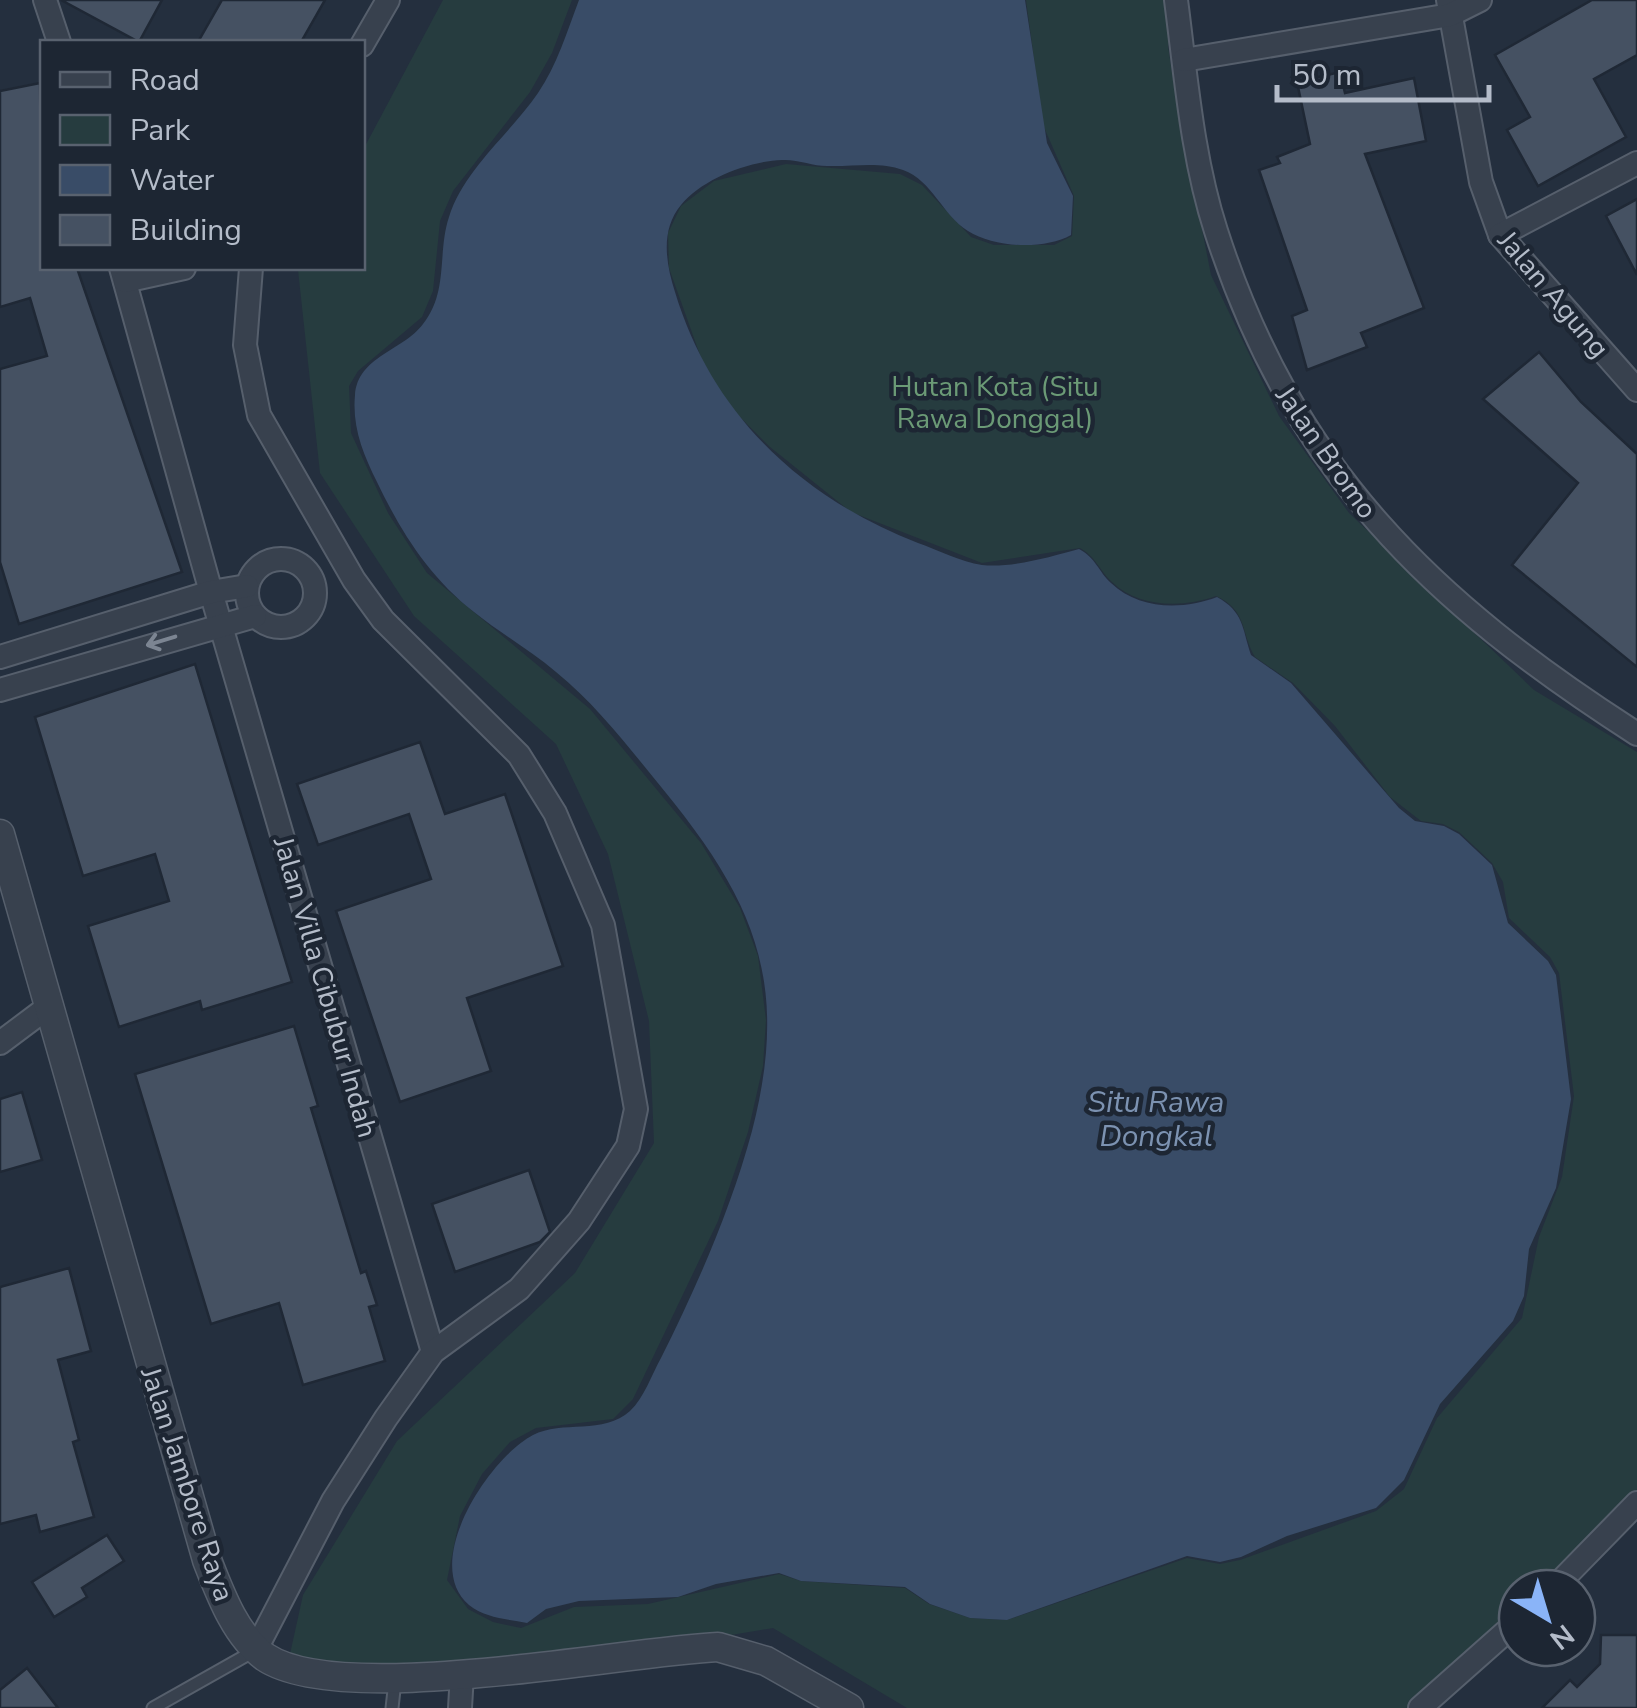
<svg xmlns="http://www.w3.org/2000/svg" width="1637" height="1708" viewBox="0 0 1637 1708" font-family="'Nunito Sans',sans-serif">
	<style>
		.green { fill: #263c3f }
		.water { fill: #394c67 }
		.building { fill: #455162; stroke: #1f2835; stroke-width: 2.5 }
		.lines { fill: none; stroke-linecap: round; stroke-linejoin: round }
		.service-casing { stroke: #565f6c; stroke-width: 15 }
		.minor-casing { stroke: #565f6c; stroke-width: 26 }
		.tertiary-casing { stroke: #565f6c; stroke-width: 31 }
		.service { stroke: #38414e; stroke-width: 11 }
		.minor { stroke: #38414e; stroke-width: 22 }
		.tertiary { stroke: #38414e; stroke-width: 28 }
		.oneway { stroke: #7c8592 }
		.labels { text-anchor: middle; stroke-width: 9; stroke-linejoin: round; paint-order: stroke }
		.street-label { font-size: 28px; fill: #b4bcc9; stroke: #1d2633 }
		.park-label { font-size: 28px; fill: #6b9a76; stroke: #1d2633 }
		.water-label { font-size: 30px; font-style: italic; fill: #7c92b1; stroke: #1d2633 }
	</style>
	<rect width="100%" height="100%" fill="#242f3e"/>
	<!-- green -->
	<path class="green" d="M 443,0 L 572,0 L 552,53 L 530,92 L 453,191 L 440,221 L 433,291 L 422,317 L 358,371 L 349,386 L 351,433 L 388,513 L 427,573 L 590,709 L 701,843 L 740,908 L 758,956 L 766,1020 L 763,1066 L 748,1132 L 718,1221 L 633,1399 L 613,1419 L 536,1428 L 510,1442 L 482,1474 L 460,1516 L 447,1580 L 468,1609 L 493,1622 L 521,1628 L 574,1607 L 648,1604 L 779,1574 L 801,1581 L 905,1588 L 929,1604 L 970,1618 L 1007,1620 L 1187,1558 L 1220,1564 L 1240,1560 L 1376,1511 L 1404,1489 L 1437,1418 L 1522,1318 L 1539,1237 L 1562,1177 L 1574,1096 L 1559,973 L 1550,957 L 1509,918 L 1503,882 L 1492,863 L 1459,832 L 1443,824 L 1421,821 L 1390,797 L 1335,726 L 1293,683 L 1255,657 C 1240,631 1248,611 1216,596 C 1183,608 1139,608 1112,582 C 1099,570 1096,557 1080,548 L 982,563 L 851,512 L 770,447 L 732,409 L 705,369 L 669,268 L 668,233 L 681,206 L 714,181 L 786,164 L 900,174 L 922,185 L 971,237 L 994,245 L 1054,245 L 1072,236 L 1074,196 L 1043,125 L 1026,0 L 1169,0 L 1175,21 L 1168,46 L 1174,86 L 1211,275 L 1279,416 L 1349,513 L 1534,690 L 1637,752 L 1637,1489 L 1626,1516 L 1557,1588 L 1517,1588 L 1517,1630 L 1431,1708 L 907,1708 L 773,1628 C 616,1654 448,1692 290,1654 L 303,1595 L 397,1441 L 575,1273 L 654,1143 L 649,1021 L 608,854 L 556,744 L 414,616 L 320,473 L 298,270 L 362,268 L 363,150 Z"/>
	<!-- water -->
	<path class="water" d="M 579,0 L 1025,0 L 1047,143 L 1073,196 L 1071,235 C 1044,250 995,248 968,231 C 942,215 933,181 903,170 C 879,161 852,167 827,166 C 813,166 797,159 782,160 C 749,161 702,179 681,205 C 660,230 666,264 675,292 C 712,414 800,497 918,543 C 938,550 961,562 982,565 C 1012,568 1050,557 1079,549 C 1096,558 1098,571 1111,583 C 1139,610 1183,610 1217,597 C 1244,612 1242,628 1251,655 L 1291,683 L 1399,808 L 1415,821 L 1444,826 L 1459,834 L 1492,865 L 1508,923 L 1548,961 L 1556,975 L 1571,1099 L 1556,1188 L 1529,1249 L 1524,1296 L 1513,1321 L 1440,1404 L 1404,1480 L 1376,1508 L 1287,1536 L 1241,1557 L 1220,1562 L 1187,1556 L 1007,1620 L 970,1618 L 930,1604 L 905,1587 L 801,1581 L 779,1573 L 716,1584 L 678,1597 L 579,1601 L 546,1609 L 527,1623 C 507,1619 485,1618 469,1605 C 420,1563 489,1458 533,1435 C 562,1420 604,1435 630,1411 C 644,1398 652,1374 661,1358 C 697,1286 731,1209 752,1131 C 792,976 751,895 653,777 C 623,740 593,702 556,672 C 530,650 500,633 474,612 C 429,577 401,532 377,482 C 363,454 352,427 355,395 C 358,356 403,351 423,324 C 449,291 437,253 449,217 C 464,169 510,134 538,93 C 557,65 567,32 579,0 Z"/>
	<!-- building -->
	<g class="building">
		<polygon points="61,0 162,0 139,42"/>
		<polygon points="222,0 325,0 301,42 198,42"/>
		<polygon points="1592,0 1637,0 1637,55 1594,79 1626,137 1538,186 1507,130 1530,117 1495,55"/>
		<polygon points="1340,72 1345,93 1414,78 1426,141 1365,154 1424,308 1361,333 1367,347 1307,370 1292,316 1307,310 1259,170 1280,163 1277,157 1310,144 1297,82"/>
		<polygon points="40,83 42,268 77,268 182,572 19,624 0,562 0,369 47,356 30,298 0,307 0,91"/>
		<polygon points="1637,199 1637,275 1606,216"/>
		<polygon points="1539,352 1581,402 1637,454 1637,667 1512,565 1578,483 1483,399"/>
		<polygon points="195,664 292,982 202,1010 200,1001 119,1027 88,926 169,901 155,854 83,876 35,717"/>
		<polygon points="420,742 445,814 505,794 563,966 467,998 491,1071 400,1102 336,911 431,879 409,814 318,845 297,784"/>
		<polygon points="294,1026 318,1106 311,1108 361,1273 366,1271 377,1305 369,1307 385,1361 303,1385 279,1303 211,1324 135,1074"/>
		<polygon points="22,1092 42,1160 0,1172 0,1099"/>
		<polygon points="529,1170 550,1232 540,1242 455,1272 432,1204"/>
		<polygon points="69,1268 91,1351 58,1360 79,1440 73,1442 94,1517 40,1532 36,1515 0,1524 0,1287"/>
		<polygon points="107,1535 124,1561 82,1588 87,1597 54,1617 32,1582"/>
		<polygon points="1601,1635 1637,1635 1637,1708 1542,1708 1570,1680 1577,1687 1600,1664"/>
		<polygon points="27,1668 58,1708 0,1708 0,1690"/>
	</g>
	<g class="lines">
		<!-- service casing -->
		<g class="service-casing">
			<g id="service">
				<polyline points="153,1708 254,1651"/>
				<polyline points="392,1708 395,1681"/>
			</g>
		</g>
		<!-- minor casing -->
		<g class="minor-casing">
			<g id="minor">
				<polyline points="45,0 59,42"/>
				<path d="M 1176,0 C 1186,76 1192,157 1216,231 C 1293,470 1431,602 1637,734"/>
				<polyline points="1448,0 1481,182 1500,235 1637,390"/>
				<polyline points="362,45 388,0"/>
				<polyline points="1184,60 1450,15 1480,0"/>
				<polyline points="1500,235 1637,163"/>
				<polyline points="121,268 211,592 433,1352"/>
				<polyline points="251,268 245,345 259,415 354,580 383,620 519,755 555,813 603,925 636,1109 628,1146 579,1221 519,1289 433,1352 386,1418 333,1501 256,1649"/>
				<polyline points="125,281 184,268"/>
				<circle cx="281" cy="593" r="34"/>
				<polyline points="0,657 211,592 247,586"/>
				<polyline points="0,690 255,616"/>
				<polyline points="0,1043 48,1007"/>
				<polyline points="1554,1588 1637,1503"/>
				<polyline points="460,1708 462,1674"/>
				<polyline points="1420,1708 1517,1622"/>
			</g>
		</g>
		<!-- tertiary casing -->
		<g class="tertiary-casing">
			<path id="tertiary" d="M 0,834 L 207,1560 C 220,1593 235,1635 265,1657 C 341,1708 617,1652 718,1647 L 766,1661 L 849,1708"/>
		</g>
		<!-- service -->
		<use href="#service" class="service"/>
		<!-- minor -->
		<use href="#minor" class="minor"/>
		<!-- tertiary -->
		<use href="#tertiary" class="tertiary"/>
	</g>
	<!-- one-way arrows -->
	<defs><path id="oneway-shaft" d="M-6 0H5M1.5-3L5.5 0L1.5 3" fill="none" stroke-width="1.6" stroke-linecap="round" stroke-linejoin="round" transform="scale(2.5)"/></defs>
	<use class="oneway" href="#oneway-shaft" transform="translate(161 641) rotate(163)"/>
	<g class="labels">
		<!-- street labels -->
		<g class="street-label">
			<text transform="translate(1554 294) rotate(50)" y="10">Jalan Agung</text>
			<text transform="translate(1327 452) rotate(55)" y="10">Jalan Bromo</text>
			<text transform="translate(326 987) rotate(74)" y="10">Jalan Villa Cibubur Indah</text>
			<text transform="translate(188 1484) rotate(72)" y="10">Jalan Jambore Raya</text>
		</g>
		<!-- park labels -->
		<g class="park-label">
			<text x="995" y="396">Hutan Kota (Situ<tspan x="995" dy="32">Rawa Donggal)</tspan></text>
		</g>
		<!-- water labels -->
		<g class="water-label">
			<text x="1156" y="1112">Situ Rawa<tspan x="1156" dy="34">Dongkal</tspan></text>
		</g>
	</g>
	<!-- legend -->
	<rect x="40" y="40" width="325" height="230" fill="#1d2633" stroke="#59626f" stroke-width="2.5"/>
	<rect x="60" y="72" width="50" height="15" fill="#38414e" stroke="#59626f" stroke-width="2.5"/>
	<text x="130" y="90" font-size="30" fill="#b4bcc9">Road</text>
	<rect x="60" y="115" width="50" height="30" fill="#263c3f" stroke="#59626f" stroke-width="2.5"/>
	<text x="130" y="140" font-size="30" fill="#b4bcc9">Park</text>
	<rect x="60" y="165" width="50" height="30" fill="#394c67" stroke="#59626f" stroke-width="2.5"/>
	<text x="130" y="190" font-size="30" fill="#b4bcc9">Water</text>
	<rect x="60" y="215" width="50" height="30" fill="#455162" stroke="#59626f" stroke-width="2.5"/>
	<text x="130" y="240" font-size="30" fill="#b4bcc9">Building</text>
	<!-- north arrow -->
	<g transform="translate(1547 1618) rotate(142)"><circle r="48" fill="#1d2633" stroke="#59626f" stroke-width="2.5"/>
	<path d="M0-8L18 38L0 25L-18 38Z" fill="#8ab4f8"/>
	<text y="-15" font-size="28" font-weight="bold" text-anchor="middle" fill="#b4bcc9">N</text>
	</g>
	<!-- scale -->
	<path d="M1277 85v15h212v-15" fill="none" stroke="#b4bcc9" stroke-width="5"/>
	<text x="1292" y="85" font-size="30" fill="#b4bcc9" stroke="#1d2633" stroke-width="8" paint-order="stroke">50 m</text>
</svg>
